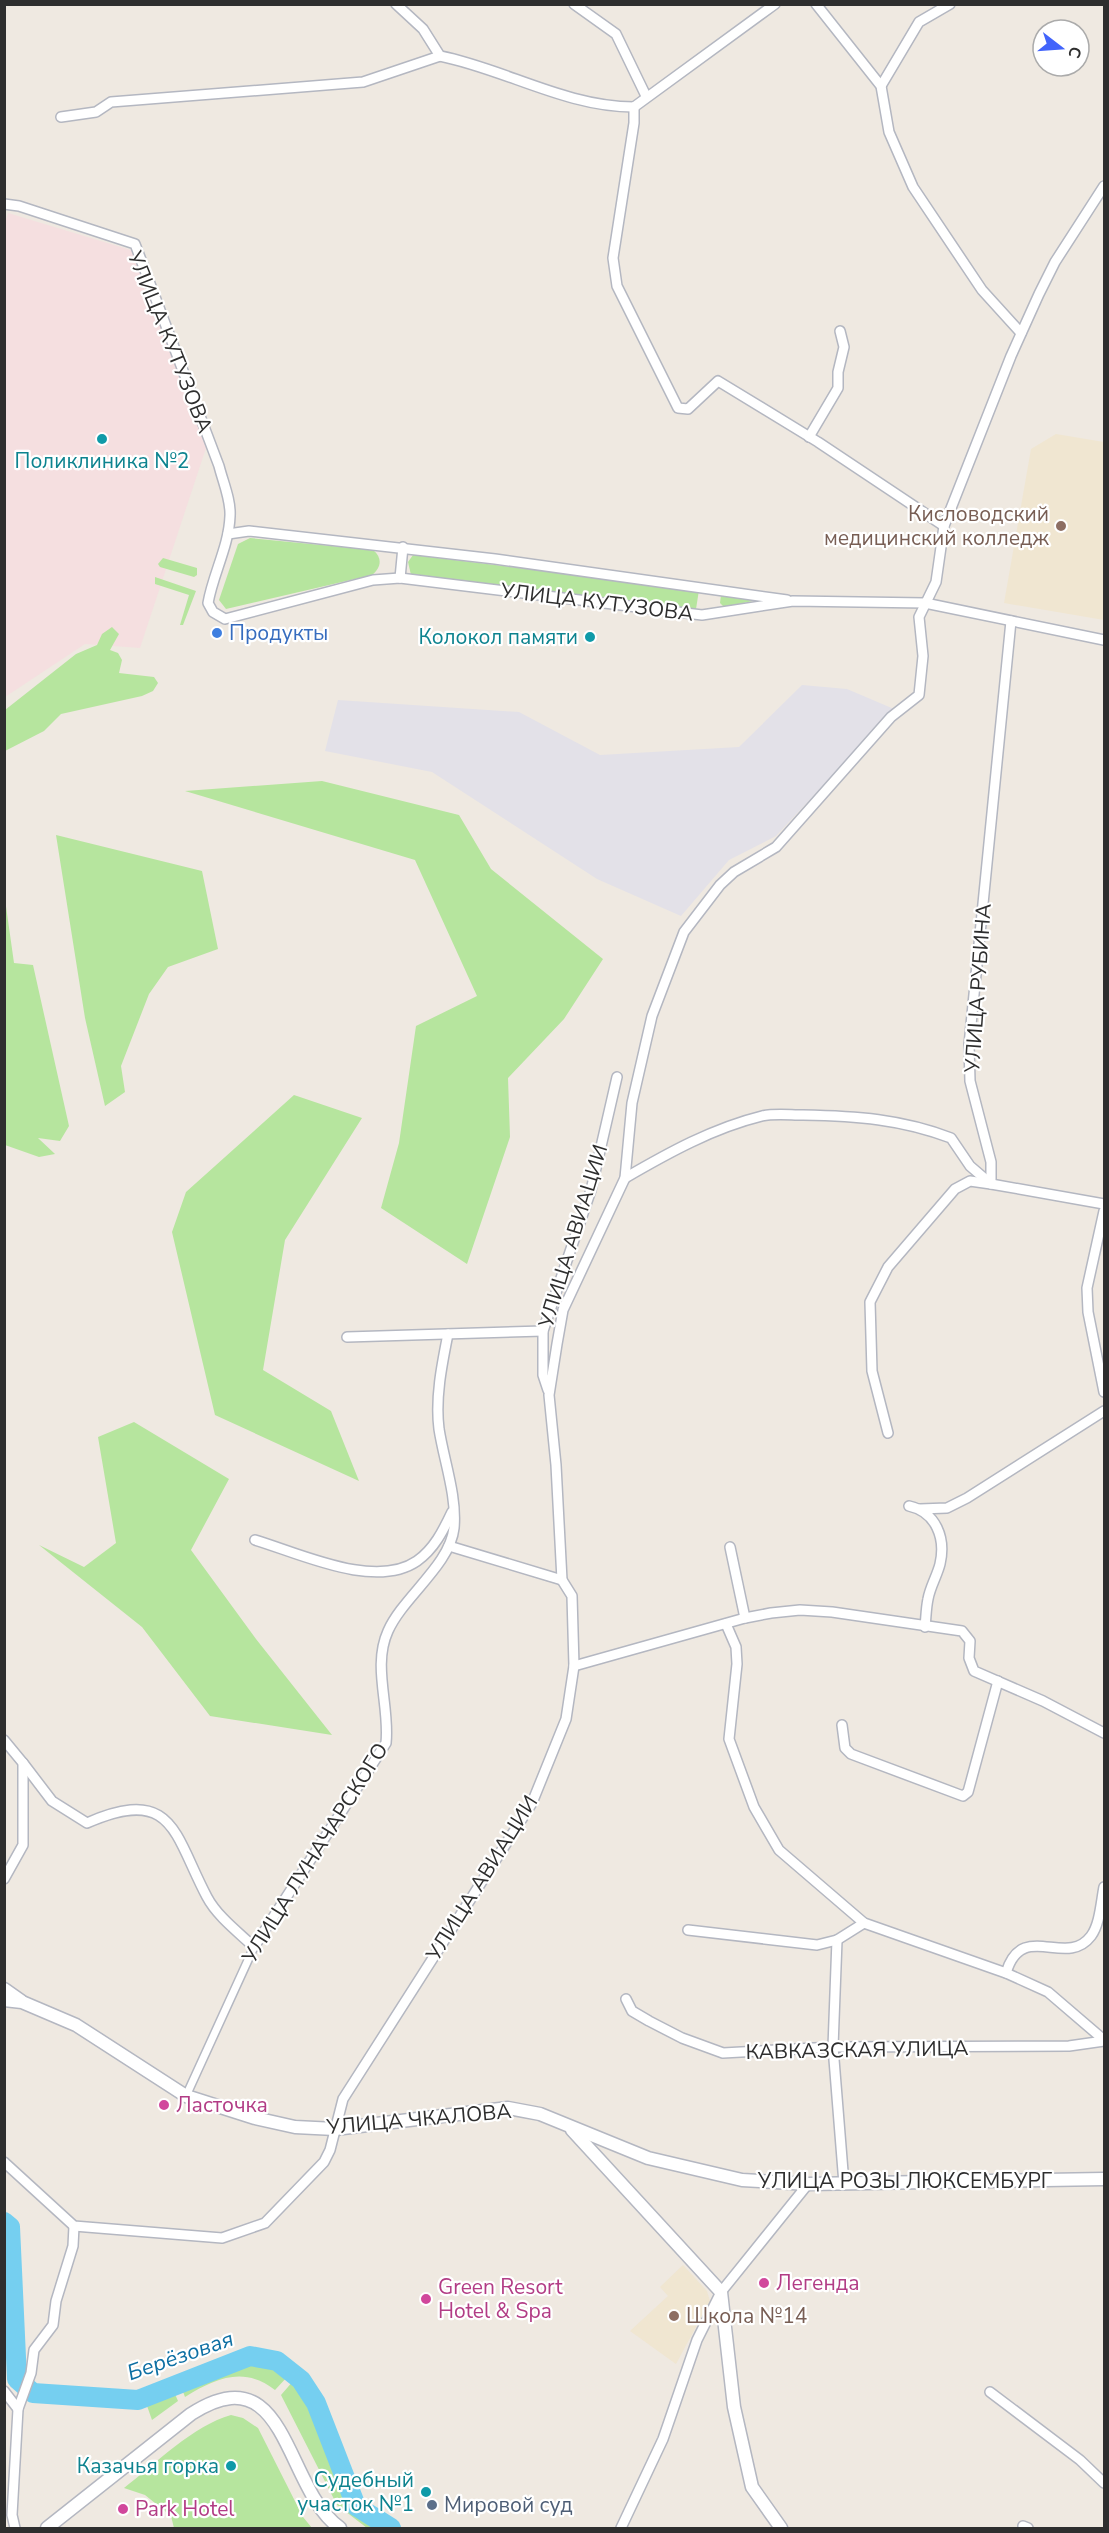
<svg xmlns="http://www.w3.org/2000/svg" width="1109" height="2533" viewBox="0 0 1109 2533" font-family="'Nunito Sans',sans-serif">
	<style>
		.industrial { fill: #e3e1e8 }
		.education { fill: #f0e6d1 }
		.medical { fill: #f5dfe0 }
		.green { fill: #b6e59e }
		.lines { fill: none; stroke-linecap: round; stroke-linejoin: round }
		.river { stroke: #75cff0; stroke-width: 20 }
		.pedestrian-casing { stroke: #b4b7c1; stroke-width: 10 }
		.minor-casing { stroke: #b4b7c1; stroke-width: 12 }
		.tertiary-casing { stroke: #b4b7c1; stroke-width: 15 }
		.pedestrian { stroke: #fff; stroke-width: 7 }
		.minor { stroke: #fff; stroke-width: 9 }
		.tertiary { stroke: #fff; stroke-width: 12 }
		.culture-dot { fill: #0f9aa8; stroke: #fff; stroke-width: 2 }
		.education-dot { fill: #8d6e63; stroke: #fff; stroke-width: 2 }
		.shop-dot { fill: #3f7fe0; stroke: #fff; stroke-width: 2 }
		.hotel-dot { fill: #d1479c; stroke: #fff; stroke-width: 2 }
		.service-dot { fill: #5c6f8a; stroke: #fff; stroke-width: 2 }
		.labels { text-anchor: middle; stroke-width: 4.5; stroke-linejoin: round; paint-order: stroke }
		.street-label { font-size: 21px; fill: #2e2e2e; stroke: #fff }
		.culture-label { font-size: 21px; fill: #0d838f; stroke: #fff; text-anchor: end }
		.education-label { font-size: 21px; fill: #785e54; stroke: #fff; text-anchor: end }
		.shop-label { font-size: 21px; fill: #366cbe; stroke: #fff; text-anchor: start }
		.hotel-label { font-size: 21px; fill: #b23c85; stroke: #fff; text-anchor: start }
		.service-label { font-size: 21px; fill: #4e5e75; stroke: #fff; text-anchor: start }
		.water-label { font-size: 22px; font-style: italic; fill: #0d6fa3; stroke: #fff }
	</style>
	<rect width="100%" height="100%" fill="#efe9e1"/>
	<!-- industrial -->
	<polygon class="industrial" points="802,685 847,689 894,709 776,836 729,860 681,916 597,879 432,772 325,751 338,700 519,712 600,755 739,747"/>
	<!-- education -->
	<g class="education">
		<polygon points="1056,434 1104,442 1104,620 1004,603 1031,449"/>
		<polygon points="683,2265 707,2291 710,2301 676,2364 630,2331 668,2296 660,2287"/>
	</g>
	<!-- medical -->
	<polygon class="medical" points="8,213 134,251 207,445 140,648 85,644 5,697 4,225"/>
	<!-- green -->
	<g class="green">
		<path d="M 250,538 L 373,550 C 383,558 381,568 372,575 L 226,609 L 219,600 L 238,544 Z"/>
		<polygon points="413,555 699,590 696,609 411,575 408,562"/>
		<polygon points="163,558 197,568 197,575 194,577 160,567 158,564"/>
		<polygon points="155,577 196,591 183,625 180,625 189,595 155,584"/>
		<polygon points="721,595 753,599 753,601 724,607 720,603"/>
		<polygon points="112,627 119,634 110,650 118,653 122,660 119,673 154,677 158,683 153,691 142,696 61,714 44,731 5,751 5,710 76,654 97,645 102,634"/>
		<polygon points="322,781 459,815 491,869 603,959 564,1019 508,1078 510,1137 467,1264 381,1208 399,1143 416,1026 477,996 415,860 185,791"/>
		<polygon points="56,835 202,871 218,949 168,967 149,994 121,1066 125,1092 105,1106 85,1018"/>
		<polygon points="4,892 14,963 33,965 69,1126 60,1141 38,1138 55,1154 39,1157 5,1145"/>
		<polygon points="294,1095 362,1118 285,1240 263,1370 331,1411 359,1481 215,1415 172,1232 186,1192"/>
		<polygon points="134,1422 229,1479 191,1550 256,1639 332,1735 210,1716 142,1627 39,1545 84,1567 116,1543 98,1437"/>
		<path d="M 250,2362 L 275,2365 L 288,2376 L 275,2390 C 244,2366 216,2378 185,2397 L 182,2389 Z"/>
		<polygon points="294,2380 312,2405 354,2508 385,2528 367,2528 337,2505 281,2395"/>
		<polygon points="174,2392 178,2401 152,2420 146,2403"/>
		<path d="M 231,2415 L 243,2418 L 258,2428 L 303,2517 L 312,2528 L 174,2528 L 171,2516 L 145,2495 L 124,2488 C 155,2464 194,2425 231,2415 Z"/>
	</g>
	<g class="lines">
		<!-- river -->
		<polyline class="river" points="4,2222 10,2227 17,2379 33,2393 138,2400 250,2356 277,2361 301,2380 316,2403 356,2506 391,2528"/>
		<!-- pedestrian casing -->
		<g class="pedestrian-casing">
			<polyline id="pedestrian" points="186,2096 254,1947"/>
		</g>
		<!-- minor casing -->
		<g class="minor-casing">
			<g id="minor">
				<path d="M 396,4 L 423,29 L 440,56 C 505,69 566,107 634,107"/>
				<polyline points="574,4 616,34 646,96"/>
				<polyline points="816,4 881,86 889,132 913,187 982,290 1021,333"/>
				<polyline points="881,86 919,22 950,4"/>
				<polyline points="634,107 634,123 613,258 617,286 678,408 688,409 718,381 818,442 944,526"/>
				<polyline points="634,107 775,4"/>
				<polyline points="61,117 96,112 111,102 363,82 440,56"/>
				<path d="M 4,204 L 19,206 L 135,244 L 219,466 C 223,482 231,500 230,516 C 229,546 213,574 208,603 L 213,612 L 225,619 L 373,580 L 400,578 L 702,615 L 793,601 L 925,603 L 1104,640"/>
				<polyline points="809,437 838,388 838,372 844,347 840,331"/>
				<polyline points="228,534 249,531 495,559 787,600"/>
				<polyline points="400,578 403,547"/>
				<path d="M 625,1178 C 668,1153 713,1128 762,1116 C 774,1113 790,1115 803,1115 C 856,1116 901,1119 951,1138 L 970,1166 L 991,1184 L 1104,1204"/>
				<polyline points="1104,1211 1087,1288 1088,1312 1104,1392"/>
				<polyline points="347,1337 543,1331"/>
				<polyline points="548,1390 543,1375 543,1331 591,1190 617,1077"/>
				<polyline points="888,1433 872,1371 870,1302 888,1267 955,1189 970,1181 991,1184 991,1162 970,1081 969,1045 1011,621"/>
				<path d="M 909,1506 C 936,1512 946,1538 940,1564 C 937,1576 930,1587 928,1599 C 926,1608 926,1618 925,1627"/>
				<polyline points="920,1509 947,1508 967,1498 1104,1411"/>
				<path d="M 255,1540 C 299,1553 375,1590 417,1561 C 434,1549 443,1531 452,1512"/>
				<polyline points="449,1546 562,1580"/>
				<polyline points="730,1547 745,1618"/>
				<polyline points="726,1624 736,1647 737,1664 729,1739 754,1807 779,1850 864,1923 1006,1973 1048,1992 1104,2040"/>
				<polyline points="574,1666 745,1618 771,1613 800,1610 832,1612 962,1631 970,1641 969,1658 974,1671 1043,1701 1104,1733"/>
				<polyline points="842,1725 845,1748 851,1754 963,1796 968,1792 998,1681"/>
				<polyline points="4,1740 23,1763 23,1845 4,1879"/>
				<path d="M 23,1763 L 52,1801 L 87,1823 C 174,1785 174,1835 207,1897 C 217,1916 238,1932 254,1947 L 386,1743 C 390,1706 372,1666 388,1631 C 403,1597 450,1565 454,1528 C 457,1496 444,1461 439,1429 C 435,1398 442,1364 448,1334"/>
				<polyline points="688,1930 817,1945 837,1940 864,1923"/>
				<polyline points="837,1940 833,2047 844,2184"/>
				<path d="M 1006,1973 C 1022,1919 1066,1969 1091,1936 C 1100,1924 1101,1902 1104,1887"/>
				<polyline points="626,1999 632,2011 649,2021 682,2038 723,2053 833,2047 1069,2046 1104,2041"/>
				<polyline points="4,2162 74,2226 222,2238 265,2223 324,2162 330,2150 343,2099 532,1803 566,1719 574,1666 572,1596 562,1580 556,1465 549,1395 557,1344 563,1310 625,1178 632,1103 652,1016 684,932 720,885 734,872 776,847 891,717 919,695 923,656 919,617 936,582 944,526 1011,356 1039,294 1055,262 1104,186"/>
				<polyline points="4,2391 18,2409"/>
				<polyline points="990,2392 1080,2460 1104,2483"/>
				<polyline points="1023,2526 1028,2528"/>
				<polyline points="15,2528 12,2515 18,2409 31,2373 34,2350 53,2325 56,2301 73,2246 74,2226"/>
				<polyline points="621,2528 663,2439 697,2340 721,2292 808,2184"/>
			</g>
		</g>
		<!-- tertiary casing -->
		<g class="tertiary-casing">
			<g id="tertiary">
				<polyline points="4,1989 21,2001"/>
				<polyline points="4,2000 22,2002 76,2025 186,2096 255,2118 295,2127 335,2129 508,2108 540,2114 648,2158 742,2180 808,2184 1104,2179"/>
				<polyline points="572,2130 721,2292 734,2407 752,2487 781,2528"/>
				<path d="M 47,2528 L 191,2414 C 288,2351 284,2489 340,2528"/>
			</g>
		</g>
		<!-- pedestrian -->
		<use href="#pedestrian" class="pedestrian"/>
		<!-- minor -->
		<use href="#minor" class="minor"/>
		<!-- tertiary -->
		<use href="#tertiary" class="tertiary"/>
	</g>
	<!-- markers -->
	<g class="culture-dot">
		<circle cx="102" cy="439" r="6"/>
		<circle cx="590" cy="637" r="6"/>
		<circle cx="231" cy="2466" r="6"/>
		<circle cx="426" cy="2492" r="6"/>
	</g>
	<g class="education-dot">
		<circle cx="1061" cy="526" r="6"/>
		<circle cx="674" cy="2316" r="6"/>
	</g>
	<circle class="shop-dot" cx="217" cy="633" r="6"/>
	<g class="hotel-dot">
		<circle cx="164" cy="2105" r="6"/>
		<circle cx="764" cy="2283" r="6"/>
		<circle cx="426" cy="2299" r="6"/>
		<circle cx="123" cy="2509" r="6"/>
	</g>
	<circle class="service-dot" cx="432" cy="2505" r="6"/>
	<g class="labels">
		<!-- street labels -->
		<g class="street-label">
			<text transform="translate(170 342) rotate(68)" y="7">УЛИЦА КУТУЗОВА</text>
			<text transform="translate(597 602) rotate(7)" y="7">УЛИЦА КУТУЗОВА</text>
			<text transform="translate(978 988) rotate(-86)" y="7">УЛИЦА РУБИНА</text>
			<text transform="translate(573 1236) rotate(-73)" y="7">УЛИЦА АВИАЦИИ</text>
			<text transform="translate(315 1853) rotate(-58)" y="7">УЛИЦА ЛУНАЧАРСКОГО</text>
			<text transform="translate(482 1878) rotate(-58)" y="7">УЛИЦА АВИАЦИИ</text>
			<text transform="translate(857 2050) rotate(-1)" y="7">КАВКАЗСКАЯ УЛИЦА</text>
			<text transform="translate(419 2119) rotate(-5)" y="7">УЛИЦА ЧКАЛОВА</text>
			<text x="905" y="2188">УЛИЦА РОЗЫ ЛЮКСЕМБУРГ</text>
		</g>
		<!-- culture labels -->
		<g class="culture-label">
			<text x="102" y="468" text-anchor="middle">Поликлиника №2</text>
			<text x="578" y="644">Колокол памяти</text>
			<text x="219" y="2473">Казачья горка</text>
			<text x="414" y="2487">Судебный<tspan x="414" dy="24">участок №1</tspan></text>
		</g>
		<!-- education labels -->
		<g class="education-label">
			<text x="1049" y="521">Кисловодский<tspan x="1049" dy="24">медицинский колледж</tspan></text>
			<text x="686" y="2323" text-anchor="start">Школа №14</text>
		</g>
		<!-- shop labels -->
		<g class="shop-label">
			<text x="229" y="640">Продукты</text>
		</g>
		<!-- hotel labels -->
		<g class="hotel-label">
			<text x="176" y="2112">Ласточка</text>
			<text x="776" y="2290">Легенда</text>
			<text x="438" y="2294">Green Resort<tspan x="438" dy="24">Hotel &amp; Spa</tspan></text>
			<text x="135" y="2516">Park Hotel</text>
		</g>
		<!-- service labels -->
		<g class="service-label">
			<text x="444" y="2512">Мировой суд</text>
		</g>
		<!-- water labels -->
		<g class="water-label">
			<text transform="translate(180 2355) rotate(-19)" y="8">Берёзовая</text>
		</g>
	</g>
	<!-- border -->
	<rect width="1109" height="2533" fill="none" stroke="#2e2e2e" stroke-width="12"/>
	<!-- north arrow -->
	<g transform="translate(1061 48) rotate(107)"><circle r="28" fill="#ffffff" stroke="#ababab" stroke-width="1.5"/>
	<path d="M0-4.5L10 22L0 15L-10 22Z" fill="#4264fb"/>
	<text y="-9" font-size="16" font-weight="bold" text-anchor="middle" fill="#2e2e2e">С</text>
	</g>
</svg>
